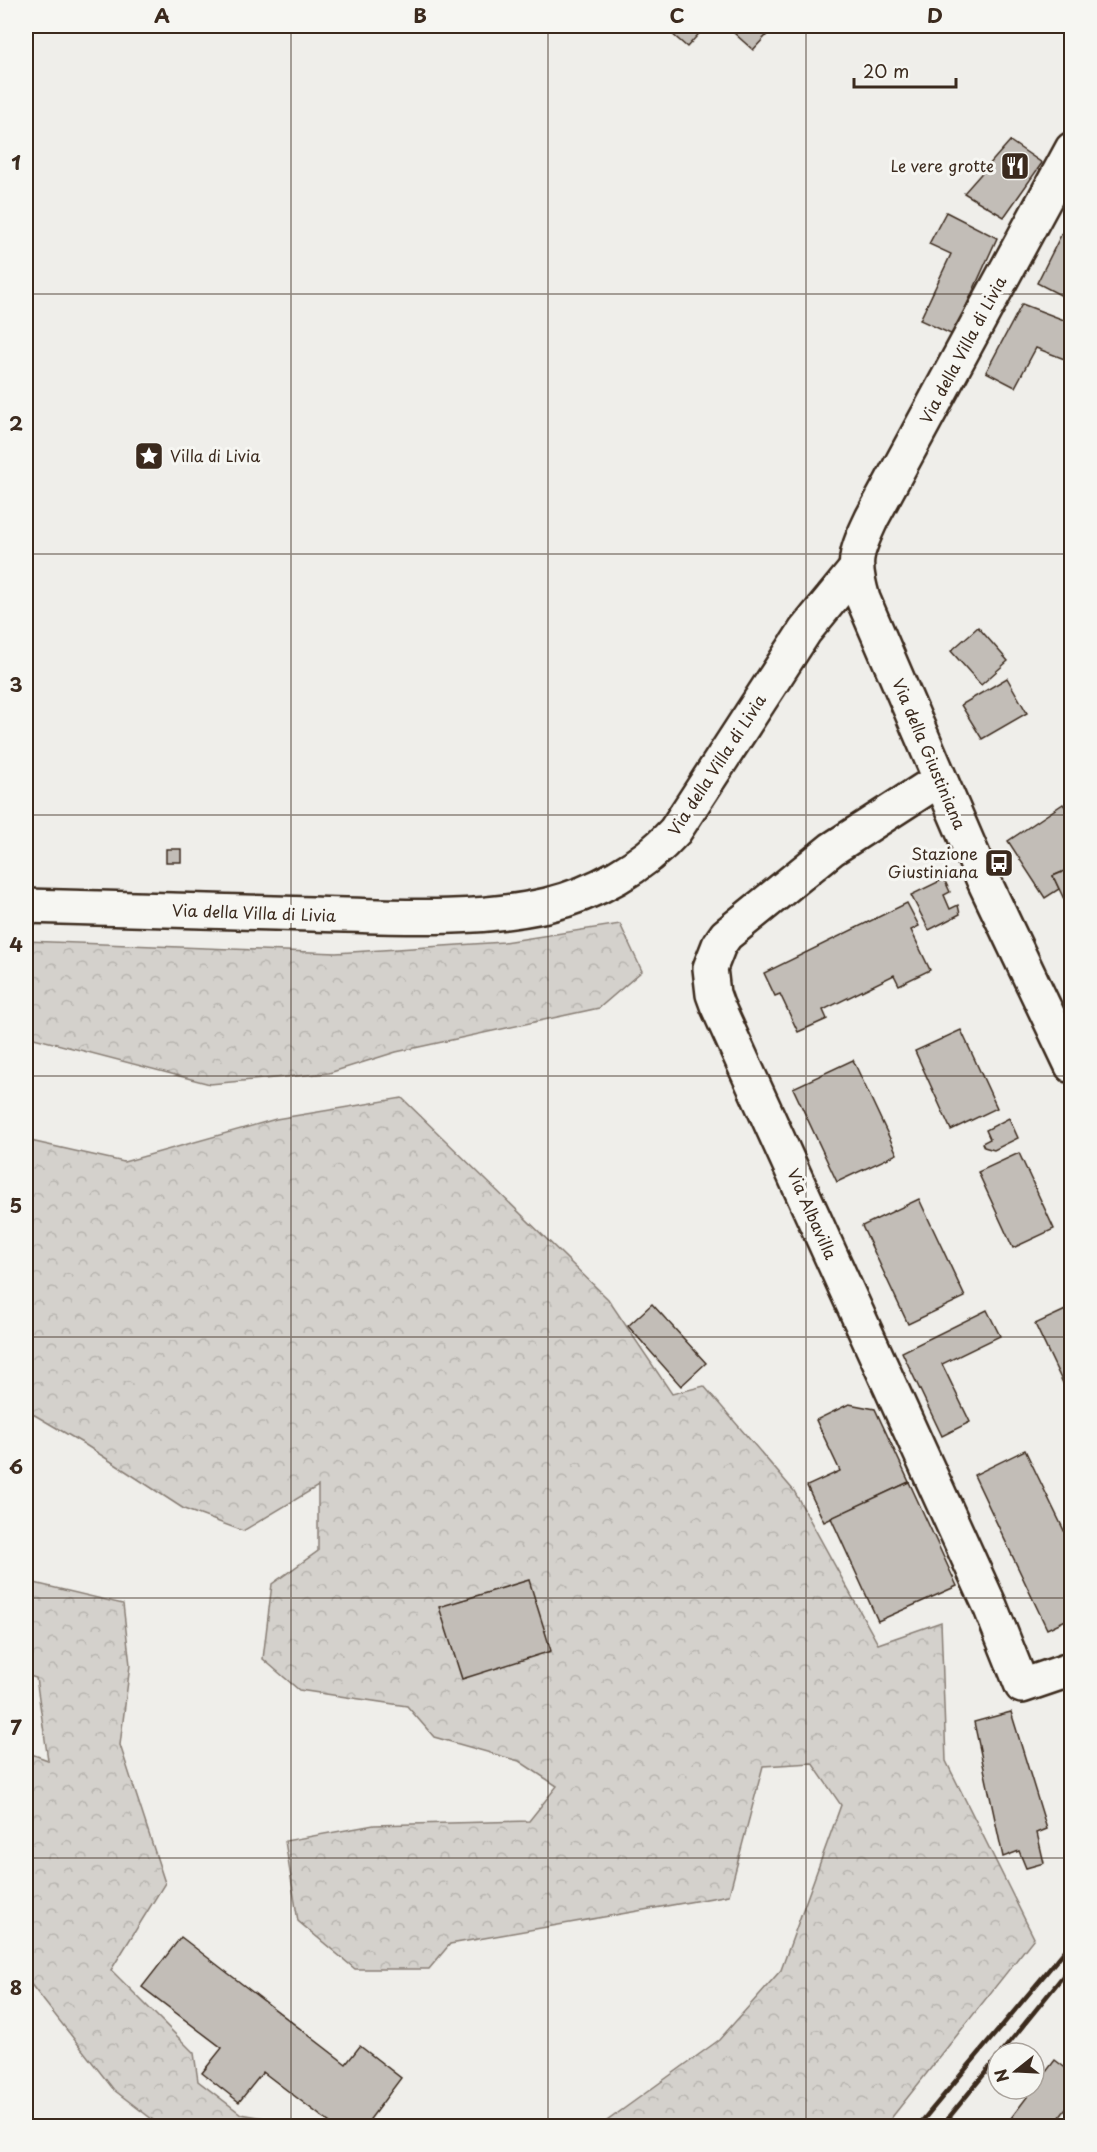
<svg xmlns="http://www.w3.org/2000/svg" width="1097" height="2152" viewBox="0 0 1097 2152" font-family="'Playpen Sans',sans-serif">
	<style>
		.forest { fill: url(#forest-crowns); stroke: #887e75; stroke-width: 1.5 }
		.building { fill: #c2bdb7; stroke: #3b2a1e; stroke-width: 1.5 }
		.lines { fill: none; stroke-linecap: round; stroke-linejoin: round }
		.minor-casing { stroke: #3b2a1e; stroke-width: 38 }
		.tertiary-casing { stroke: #3b2a1e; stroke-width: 38 }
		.minor { stroke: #f6f6f2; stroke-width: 33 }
		.tertiary { stroke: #f6f6f2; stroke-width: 33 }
		.rail { stroke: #3b2a1e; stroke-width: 4.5 }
		.grid { fill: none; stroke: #3b2a1e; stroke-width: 1.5; stroke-opacity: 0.55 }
		.labels { text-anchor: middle; stroke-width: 6; stroke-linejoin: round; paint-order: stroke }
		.poi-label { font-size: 16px; fill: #3b2a1e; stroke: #f6f6f2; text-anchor: end }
		.street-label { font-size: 16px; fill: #3b2a1e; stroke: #f6f6f2 }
		.neatline { fill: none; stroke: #3b2a1e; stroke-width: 2 }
		.grid-label { font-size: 20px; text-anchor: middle; font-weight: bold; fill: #3b2a1e }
	</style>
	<defs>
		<pattern id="forest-crowns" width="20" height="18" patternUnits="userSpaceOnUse" patternTransform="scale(1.5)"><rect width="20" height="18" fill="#d4d1cc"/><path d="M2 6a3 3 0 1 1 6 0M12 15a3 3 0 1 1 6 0" fill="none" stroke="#b7b4af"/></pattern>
	</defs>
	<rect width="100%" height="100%" fill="#efeeea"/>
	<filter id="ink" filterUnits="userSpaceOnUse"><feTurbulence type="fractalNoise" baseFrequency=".0167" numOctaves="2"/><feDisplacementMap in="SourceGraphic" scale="12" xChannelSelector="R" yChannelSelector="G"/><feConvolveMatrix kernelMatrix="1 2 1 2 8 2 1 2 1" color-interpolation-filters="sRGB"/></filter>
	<g filter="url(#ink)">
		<!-- forest -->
		<g class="forest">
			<polygon points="620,924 642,971 599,1008 396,1052 329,1073 210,1084 26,1036 26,941 336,953 504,942"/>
			<polygon points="402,1098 608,1299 672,1394 704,1386 794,1491 878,1644 941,1622 946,1761 1034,1938 885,2126 600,2126 719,2040 781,1970 841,1805 812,1763 763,1766 729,1895 450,1944 429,1969 355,1969 298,1921 285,1841 374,1825 529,1821 557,1786 519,1761 434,1737 407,1706 299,1690 263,1659 272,1584 318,1551 318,1486 243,1531 184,1509 84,1444 26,1410 26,1140 124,1162 276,1119"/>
			<polygon points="26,1581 123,1604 130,1665 120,1745 165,1883 111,1970 194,2053 198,2081 241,2114 289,2122 296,2126 161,2126 114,2090 26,1978 26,1752 48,1760 36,1678 26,1675"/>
		</g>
		<!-- building -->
		<g class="building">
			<polygon points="663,26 706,26 687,47"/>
			<polygon points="741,26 775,26 753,50 734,33"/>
			<polygon points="1010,141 1042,163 1004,217 964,193"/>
			<polygon points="946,212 997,238 953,335 920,320 951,254 929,244"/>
			<polygon points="1069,219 1072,221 1070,300 1037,283"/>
			<polygon points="1022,304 1072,323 1072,362 1036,348 1015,387 986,372"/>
			<polygon points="978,627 1008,661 981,685 951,651"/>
			<polygon points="1007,678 1027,713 982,739 961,705"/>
			<polygon points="1063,804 1072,816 1072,868 1053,876 1059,889 1045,898 1008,841"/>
			<rect x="166" y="849" width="15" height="13"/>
			<polygon points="1072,868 1072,916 1053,876"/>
			<polygon points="944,879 950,892 944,895 950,909 958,905 960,914 929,930 911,895"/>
			<polygon points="907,903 919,926 911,930 930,970 899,985 894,975 823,1010 827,1019 798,1032 780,994 775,996 764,973"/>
			<polygon points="961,1030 997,1108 951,1130 915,1051"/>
			<polygon points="853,1060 897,1154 837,1182 793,1088"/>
			<polygon points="1009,1118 1018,1138 994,1150 984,1147 982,1143 990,1139 986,1130"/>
			<polygon points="1019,1153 1054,1229 1013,1248 978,1172"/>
			<polygon points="919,1199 965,1297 908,1324 862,1226"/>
			<polygon points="652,1304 706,1363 681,1386 628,1326"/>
			<polygon points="1072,1307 1072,1402 1035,1324"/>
			<polygon points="987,1310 1000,1336 942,1364 970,1422 942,1436 902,1352"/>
			<polygon points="849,1404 875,1409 909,1482 824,1522 807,1486 840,1471 816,1420"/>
			<polygon points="1025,1450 1072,1547 1072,1617 1047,1629 974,1475"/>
			<polygon points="909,1482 957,1586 878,1621 831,1518"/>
			<polygon points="529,1580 551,1651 462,1679 439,1607"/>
			<polygon points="1011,1712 1047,1829 1037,1833 1044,1863 1026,1868 1019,1851 1003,1857 974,1722"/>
			<polygon points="181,1937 346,2064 360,2046 401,2078 365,2126 334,2126 263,2072 239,2102 202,2073 222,2048 142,1987"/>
			<polygon points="1055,2060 1072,2073 1072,2101 1053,2126 1005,2126"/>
		</g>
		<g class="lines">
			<!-- minor casing -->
			<g class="minor-casing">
				<g id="minor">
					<polyline points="939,780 832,849 726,935 719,945 710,968 713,994 717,1005 990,1606 1022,1686 1072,1669"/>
					<path d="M 26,906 C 121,909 216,912 312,914 C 389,916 471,922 547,905 C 594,894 643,867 675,831 L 805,631 L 855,570"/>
				</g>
			</g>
			<!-- tertiary casing -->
			<g class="tertiary-casing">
				<path id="tertiary" d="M 1072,149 L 872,518 C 855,554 852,561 863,599 L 984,881 L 1072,1066"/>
			</g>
			<!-- minor -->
			<use href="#minor" class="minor"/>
			<!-- tertiary -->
			<use href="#tertiary" class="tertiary"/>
			<!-- rail -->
			<g class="rail">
				<polyline points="1001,2053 1072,1965"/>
				<polyline points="918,2126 1072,1942"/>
				<polyline points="942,2126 998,2057"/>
			</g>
		</g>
	</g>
	<!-- grid -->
	<path class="grid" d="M 291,26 L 291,2126M 548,26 L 548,2126M 806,26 L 806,2126M 26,294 L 1072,294M 26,554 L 1072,554M 26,815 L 1072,815M 26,1076 L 1072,1076M 26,1337 L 1072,1337M 26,1598 L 1072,1598M 26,1858 L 1072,1858"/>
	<!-- icons -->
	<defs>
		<g id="restaurant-square" transform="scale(1.5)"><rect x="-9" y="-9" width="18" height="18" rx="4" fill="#3b2a1e" stroke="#f6f6f2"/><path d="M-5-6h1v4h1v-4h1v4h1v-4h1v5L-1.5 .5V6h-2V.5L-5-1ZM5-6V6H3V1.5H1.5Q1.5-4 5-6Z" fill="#fff"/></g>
		<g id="sight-square" transform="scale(1.5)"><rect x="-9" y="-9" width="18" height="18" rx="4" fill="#3b2a1e" stroke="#f6f6f2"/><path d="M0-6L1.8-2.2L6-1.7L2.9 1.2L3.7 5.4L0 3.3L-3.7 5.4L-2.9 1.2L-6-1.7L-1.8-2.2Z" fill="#fff"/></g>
		<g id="bus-square" transform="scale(1.5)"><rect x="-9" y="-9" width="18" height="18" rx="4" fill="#3b2a1e" stroke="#f6f6f2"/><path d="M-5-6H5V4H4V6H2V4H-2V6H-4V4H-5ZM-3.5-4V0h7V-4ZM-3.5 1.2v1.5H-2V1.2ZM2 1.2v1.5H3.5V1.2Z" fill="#fff"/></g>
	</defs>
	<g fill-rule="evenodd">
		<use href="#restaurant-square" x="1015" y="166"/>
		<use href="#sight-square" x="149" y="456"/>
		<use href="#bus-square" x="999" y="863"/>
	</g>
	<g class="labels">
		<!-- poi labels -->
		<g class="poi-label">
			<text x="994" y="172">Le vere grotte</text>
			<text x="170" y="462" text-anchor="start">Villa di Livia</text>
			<text x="978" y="860">Stazione<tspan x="978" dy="18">Giustiniana</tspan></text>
		</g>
		<!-- street labels -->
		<g class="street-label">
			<text transform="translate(963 350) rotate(-62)" y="6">Via della Villa di Livia</text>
			<text transform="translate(929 754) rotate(67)" y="6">Via della Giustiniana</text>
			<text transform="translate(717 765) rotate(-57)" y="6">Via della Villa di Livia</text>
			<text transform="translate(254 913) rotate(2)" y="6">Via della Villa di Livia</text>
			<text transform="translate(812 1214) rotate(66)" y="6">Via Albavilla</text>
		</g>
	</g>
	<!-- margin -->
	<rect width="1097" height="2152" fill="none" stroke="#f6f6f2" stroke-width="66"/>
	<!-- north arrow -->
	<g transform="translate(1016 2071) rotate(252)"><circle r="28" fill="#f6f6f2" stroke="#aba49d" stroke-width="1.5"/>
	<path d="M0-4.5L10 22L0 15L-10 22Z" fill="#3b2a1e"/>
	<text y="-9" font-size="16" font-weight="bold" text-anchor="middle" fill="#3b2a1e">N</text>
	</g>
	<!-- scale -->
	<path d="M854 78v9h102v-9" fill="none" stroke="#3b2a1e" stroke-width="3"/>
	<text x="863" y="78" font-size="18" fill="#3b2a1e" stroke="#f6f6f2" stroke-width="4.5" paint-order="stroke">20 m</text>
	<rect x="33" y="33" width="1031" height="2086" class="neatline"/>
	<g class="grid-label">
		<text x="162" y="23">A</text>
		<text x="420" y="23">B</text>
		<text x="677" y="23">C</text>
		<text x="935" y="23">D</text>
		<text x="16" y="170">1</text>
		<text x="16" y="431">2</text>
		<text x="16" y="692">3</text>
		<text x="16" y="952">4</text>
		<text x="16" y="1213">5</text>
		<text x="16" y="1474">6</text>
		<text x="16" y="1735">7</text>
		<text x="16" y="1995">8</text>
	</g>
</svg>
